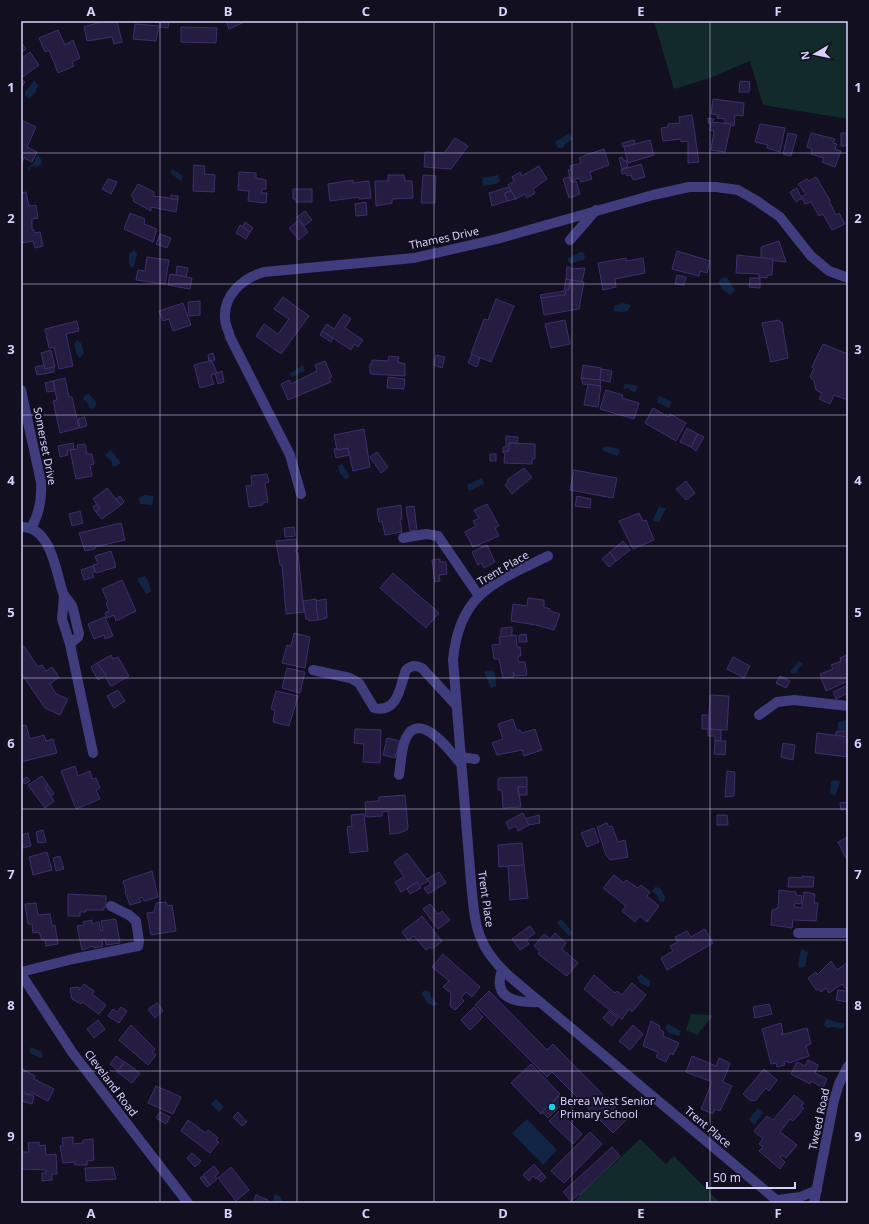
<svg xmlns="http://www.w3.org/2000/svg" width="869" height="1224" viewBox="0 0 869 1224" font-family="'Noto Sans',sans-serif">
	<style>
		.green { fill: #122b2a }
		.water { fill: #112444 }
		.building { fill: #241c41; stroke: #3c306c }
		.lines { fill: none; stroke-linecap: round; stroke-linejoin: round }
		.minor { stroke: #3f3d7d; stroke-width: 10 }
		.grid { fill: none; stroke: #d7d2fc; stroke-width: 1; stroke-opacity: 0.55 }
		.poi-dot { fill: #0ed5ec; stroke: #120f21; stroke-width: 1.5 }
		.labels { text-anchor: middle; stroke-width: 4; stroke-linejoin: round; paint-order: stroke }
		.street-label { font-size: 11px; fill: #d7d2fc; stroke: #120f21 }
		.poi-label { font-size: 11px; fill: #d7d2fc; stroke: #120f21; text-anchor: start }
		.neatline { fill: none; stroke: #d7d2fc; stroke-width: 1.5 }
		.grid-label { font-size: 13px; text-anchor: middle; font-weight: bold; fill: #d7d2fc }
	</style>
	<rect width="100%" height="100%" fill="#120f21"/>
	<!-- green -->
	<g class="green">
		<polygon points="654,21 848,21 848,119 763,105 750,61 710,78 674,89"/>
		<polygon points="691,1014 713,1015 697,1035 686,1030"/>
		<polygon points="640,1139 666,1164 674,1156 720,1203 572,1203"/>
	</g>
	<!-- water -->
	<g class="water">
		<polygon points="34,81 38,85 36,92 29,99 25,96 25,92"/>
		<polygon points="570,133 573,139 565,144 563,148 558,148 555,142"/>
		<polygon points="38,155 42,161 41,165 36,167 32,166 29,172 28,168 35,161 35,158"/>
		<polygon points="172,169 183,176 181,181 170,173"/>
		<polygon points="498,175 500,181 496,184 483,186 482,178"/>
		<polygon points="134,250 137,254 134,267 131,267 129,264 129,254"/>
		<polygon points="581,252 584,253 585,257 583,260 570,264 567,259"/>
		<polygon points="723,277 727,278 735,290 730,295 722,289 718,282"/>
		<polygon points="623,303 631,305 628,311 623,312 614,311 614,306"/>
		<polygon points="77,340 81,343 84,353 80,358 77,355 74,344"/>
		<polygon points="303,365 305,371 292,377 289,374"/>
		<polygon points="625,384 638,386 635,393 628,388 623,389"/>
		<polygon points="89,394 96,402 96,406 93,409 89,408 87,402 83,399 85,395"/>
		<polygon points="659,396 672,402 669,408 657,402"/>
		<polygon points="606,446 619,449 620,452 617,456 604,451 602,448"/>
		<polygon points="111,450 121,463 115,467 112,466 112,462 105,455"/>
		<polygon points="342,464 350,477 345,479 340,473 338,466"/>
		<polygon points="482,478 484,484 469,491 467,485"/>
		<polygon points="144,495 154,496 152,505 140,504 139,498"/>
		<polygon points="660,505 661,508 666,508 659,522 652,521"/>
		<polygon points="145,576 149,582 151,592 146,594 138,581 138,578"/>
		<polygon points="799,661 803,664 798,669 797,673 793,674 790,671"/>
		<polygon points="491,670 495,673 496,686 491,688 484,672"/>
		<polygon points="848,720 848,730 838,729 838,722"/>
		<polygon points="834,780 840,781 836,794 833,795 830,792 831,782"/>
		<polygon points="655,887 660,888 665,897 664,902 660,901 657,895 652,891"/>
		<polygon points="561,919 573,933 569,936 557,923"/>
		<polygon points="803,949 808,952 805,967 799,968 798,965 801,950"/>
		<polygon points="641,974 650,981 650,986 648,987 640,983 637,977"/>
		<polygon points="424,990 430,992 431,997 438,1004 434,1006 428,1004 422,994"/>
		<polygon points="826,1019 845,1024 843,1029 833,1027 827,1028 824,1025"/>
		<polygon points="668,1024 681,1031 679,1036 669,1033 665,1028"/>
		<polygon points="31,1047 42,1052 43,1057 41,1058 30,1053 29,1051"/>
		<polygon points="216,1099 224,1107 219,1112 211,1104"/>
		<polygon points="758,1108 763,1113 754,1125 749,1119"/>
		<polygon points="527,1119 557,1150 543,1165 512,1133"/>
		<polygon points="275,1194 281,1197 282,1203 272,1203"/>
	</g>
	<!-- building -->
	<g class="building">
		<polygon points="103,21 117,21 122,42 114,44 112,37 87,41 84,27"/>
		<polygon points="169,21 168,28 160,27 160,22 154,22"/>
		<polygon points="226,21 247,21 229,29"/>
		<polygon points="135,24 159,26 156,41 133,39"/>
		<polygon points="181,27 217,28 216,43 181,42"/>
		<polygon points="58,30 65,45 73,40 80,58 72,62 74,66 58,73 49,50 45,52 39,38"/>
		<polygon points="21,42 26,49 21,53"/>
		<polygon points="30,52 39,65 21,78 21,59"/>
		<polygon points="21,79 25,82 21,88"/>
		<polygon points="740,81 750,82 749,92 739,92"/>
		<polygon points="713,99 744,103 743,116 735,115 734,126 725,123 725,119 717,118 718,115 711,114"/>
		<polygon points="692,115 699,162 688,163 688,141 681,142 681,139 663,141 661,128 668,127 668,124 680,123 679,117"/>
		<polygon points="708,118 714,119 711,124 708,123"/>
		<polygon points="21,120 36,127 27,147 37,152 32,162 24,158 21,165"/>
		<polygon points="711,122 731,124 725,152 711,150 714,131 710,130"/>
		<polygon points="760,124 785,128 780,152 767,148 768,145 755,142"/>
		<polygon points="788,133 797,135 791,156 783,154"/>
		<polygon points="811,133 835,139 833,143 837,144 835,149 841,151 835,167 822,162 824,158 811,154 812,149 807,147"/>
		<rect x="841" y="133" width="7" height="13"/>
		<polygon points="455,138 468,146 451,169 424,167 425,152 444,153"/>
		<polygon points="634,140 635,144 623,147 622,143"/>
		<polygon points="650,140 654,155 628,163 624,147"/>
		<polygon points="604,149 609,165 590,172 592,179 581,182 579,178 571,181 568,170 571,170 570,166 581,163 579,158 586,155"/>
		<polygon points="622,157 624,161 626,160 628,167 622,169 619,158"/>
		<polygon points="641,164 645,177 633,180 631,175 627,176 626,173 622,174 621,170"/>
		<polygon points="194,165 205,166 204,174 215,175 214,192 193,191"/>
		<polygon points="539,166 547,179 533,189 535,193 527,198 525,194 516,199 508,185 514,181 512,177 520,172 522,176"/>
		<polygon points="239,172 256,173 256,178 266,180 266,189 262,189 261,193 267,193 266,203 248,201 249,191 238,190"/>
		<polygon points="388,175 404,175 405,181 412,181 413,198 392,199 392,203 376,206 375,181 388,181"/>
		<polygon points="423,175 436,176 435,203 421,203"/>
		<polygon points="569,177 571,182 576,181 580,194 569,198 563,179"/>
		<polygon points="816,177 830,200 829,201 836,215 839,213 845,224 832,230 823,214 819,216 811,202 805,204 802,198 796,202 790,192 797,188 801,197 806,194 798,184 807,179 809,181"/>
		<polygon points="108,179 117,182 111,194 102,189"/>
		<polygon points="353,180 353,183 369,181 371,198 359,199 359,197 330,201 328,184"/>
		<polygon points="138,184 154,192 153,196 178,199 176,212 151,207 151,211 133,201 134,198 131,196"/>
		<polygon points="509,187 511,191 505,193 507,201 492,206 489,193"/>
		<polygon points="293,189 312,189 312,202 296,202 296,199 293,199"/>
		<polygon points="511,191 516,199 507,201 505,193"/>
		<polygon points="26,192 29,206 36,205 38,218 32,219 32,230 34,230 34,233 40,232 43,246 35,248 33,241 21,243 21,193"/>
		<polygon points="171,195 178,196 178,199 171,199"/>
		<polygon points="366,202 367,215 356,216 355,204"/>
		<polygon points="305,211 312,220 304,226 297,217"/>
		<polygon points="130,213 145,219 144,224 157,229 153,242 124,229"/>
		<polygon points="299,220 308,232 299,240 289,228"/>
		<polygon points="245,222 253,228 250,232 242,227"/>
		<polygon points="240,225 250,232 246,239 236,233"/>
		<polygon points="160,234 171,238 167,248 156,244"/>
		<polygon points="779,241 786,262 761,259 761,247"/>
		<polygon points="677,251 710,261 707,273 700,271 699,276 672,269"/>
		<polygon points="737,255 773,259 772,275 767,275 767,278 759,277 759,274 736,273"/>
		<polygon points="147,257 169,260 165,284 136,280 138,270 145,271"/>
		<polygon points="626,258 626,261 643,258 645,273 615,279 616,287 603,290 598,263"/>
		<polygon points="177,266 188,268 186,277 176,275"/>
		<polygon points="567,267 570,267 570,269 585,268 582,282 566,279"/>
		<polygon points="170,274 192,278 190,289 168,285"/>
		<polygon points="677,275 686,277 684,285 675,284"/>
		<polygon points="750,278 760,278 760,288 749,287"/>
		<polygon points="566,279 570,280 569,290 566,290 565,295 541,298 540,295 564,291"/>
		<polygon points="570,280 584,282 579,309 544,315 541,298 565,295 566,290 569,290"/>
		<polygon points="283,297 309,316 281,354 256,336 264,324 278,334 289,319 274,309"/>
		<polygon points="496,299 514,306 491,362 471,354 484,319 488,320"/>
		<polygon points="200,301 200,315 189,316 188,302"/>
		<polygon points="183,303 191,325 173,331 169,319 163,321 159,311"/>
		<polygon points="344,314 351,319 345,328 363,340 358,347 354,344 351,350 322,331 327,324 334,329"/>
		<polygon points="565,320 570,344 551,348 545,324"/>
		<polygon points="779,320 780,322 782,322 788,358 771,362 762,323"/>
		<polygon points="77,321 79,331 66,334 73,366 59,369 54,347 49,348 45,329"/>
		<polygon points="322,331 333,338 331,342 320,335"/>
		<polygon points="823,344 848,354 848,400 834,395 830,404 819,399 822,393 816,390 814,381 810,377 814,368 812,367"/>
		<polygon points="51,350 55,367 45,369 41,353"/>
		<polygon points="213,353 215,360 209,361 208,355"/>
		<polygon points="472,354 480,358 477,367 468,363"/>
		<polygon points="436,355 445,357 442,368 434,365"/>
		<polygon points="389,356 399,357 398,362 405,364 405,376 370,374 370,364 372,364 372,360 388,361"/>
		<polygon points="209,361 212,361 217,373 211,375 214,384 200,388 194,365"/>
		<polygon points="325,361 332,377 329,378 331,382 288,400 281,384 289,380 291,384 317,371 315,365"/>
		<polygon points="44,365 45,369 54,367 54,372 37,375 35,367"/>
		<polygon points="583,365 601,368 600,380 581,378"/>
		<polygon points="601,369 612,371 610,382 600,380"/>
		<polygon points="222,371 224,382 218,384 215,374"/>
		<polygon points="388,377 405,379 404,389 387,388"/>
		<polygon points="65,378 69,397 72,397 79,428 60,433 53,401 57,400 53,381"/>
		<polygon points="581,378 601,380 600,386 583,384"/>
		<polygon points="53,381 55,391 47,392 45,383"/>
		<polygon points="588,384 601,386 598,407 584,405"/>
		<polygon points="606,390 623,395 622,398 639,403 634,419 600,409"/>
		<polygon points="653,408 669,417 670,414 686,423 676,441 645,423"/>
		<polygon points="85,417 87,426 80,428 78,419"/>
		<polygon points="687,428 698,434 691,447 680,442"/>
		<polygon points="364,429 370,467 353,471 348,448 337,450 334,435"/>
		<polygon points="698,434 704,437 696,451 691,447"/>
		<polygon points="506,436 518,437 517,443 509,443 509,451 505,451 503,453 503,447 506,447"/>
		<polygon points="73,443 74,449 67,451 68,455 60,457 58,446"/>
		<polygon points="509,443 535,444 535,459 532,459 532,464 504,463 505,451 509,451"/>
		<polygon points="85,444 87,454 92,454 94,464 90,465 92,476 76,479 70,450 78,449 77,445"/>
		<polygon points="337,448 337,450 348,448 349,455 336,458 334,449"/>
		<polygon points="377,452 388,467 381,473 370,457"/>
		<rect x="490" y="454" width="6" height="7"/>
		<polygon points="524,468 532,477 512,494 505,485 508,482 507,480"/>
		<polygon points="574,470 617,478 613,498 570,490"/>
		<polygon points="267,474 269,482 265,483 268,502 262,503 263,505 249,507 246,486 252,485 251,476"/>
		<polygon points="686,481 695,493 686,500 676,489"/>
		<polygon points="107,488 121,505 102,519 96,512 100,509 93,499"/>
		<polygon points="120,496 124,502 121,505 116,499"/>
		<polygon points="577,496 591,499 590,508 575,506"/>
		<polygon points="97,504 100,509 96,512 93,507"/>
		<polygon points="487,504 499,526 495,528 499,536 473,547 465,532 476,526 473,521 479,518 474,510"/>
		<polygon points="401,505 402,519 400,520 402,532 385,535 382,521 379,522 377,509"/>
		<polygon points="414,506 417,530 410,531 406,507"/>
		<polygon points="80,511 83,523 72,526 69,514"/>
		<polygon points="639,513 643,521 646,520 654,540 633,549 619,521"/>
		<polygon points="121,523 125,540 95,547 95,549 85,551 79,533"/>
		<polygon points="294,527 295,536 285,537 284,528"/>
		<polygon points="296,539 298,549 296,550 296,553 298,553 304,612 286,614 282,565 280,565 276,541"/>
		<polygon points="623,541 630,550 616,561 610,552"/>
		<polygon points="487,545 495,562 484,568 481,563 478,565 472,552"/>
		<polygon points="111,551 116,567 96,573 93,565 98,564 95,556"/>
		<polygon points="610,552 616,561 609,567 602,559"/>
		<polygon points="440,559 440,562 446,562 447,574 439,575 440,581 435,582 432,560"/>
		<polygon points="93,566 95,572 92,573 94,577 84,580 81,570"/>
		<polygon points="393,573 439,613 426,628 380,588"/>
		<polygon points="122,580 136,611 116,621 114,615 107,618 105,613 109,611 106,603 108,602 102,589"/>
		<polygon points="528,598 544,600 544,607 550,609 550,611 560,614 554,630 536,625 511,621 513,604 527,606"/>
		<polygon points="316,599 318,620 309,621 309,619 306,619 303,601"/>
		<polygon points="326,599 327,618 318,620 316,601"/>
		<polygon points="105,617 113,636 105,639 104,635 94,639 88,624"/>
		<polygon points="512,627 512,636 501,637 501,628"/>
		<polygon points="294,633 310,637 305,668 282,663 287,645 291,646"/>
		<polygon points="526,634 527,642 519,642 519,635"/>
		<polygon points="516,635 517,647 520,647 521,656 518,656 518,662 525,662 527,675 515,676 513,672 514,677 503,678 499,659 494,659 492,645 500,644 499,637"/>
		<polygon points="24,646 38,667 42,665 46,671 52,667 59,677 50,684 56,694 68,699 60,715 45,708 21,673 21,648"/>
		<polygon points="111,655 113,659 118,657 129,676 112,686 110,685 105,676 106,675 97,663"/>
		<polygon points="847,655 848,681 826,691 820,674 833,669 831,665 841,661 840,658"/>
		<polygon points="733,657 750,666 744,678 727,669"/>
		<polygon points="97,663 106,675 98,680 91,667"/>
		<polygon points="287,668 305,672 300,693 282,688"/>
		<polygon points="780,676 790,681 786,688 776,683"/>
		<polygon points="848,685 848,693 836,699 833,692"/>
		<polygon points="118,690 125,701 114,708 107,696"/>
		<polygon points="276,691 298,696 289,726 273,722 275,710 271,709"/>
		<polygon points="710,695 729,696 727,730 708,729"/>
		<polygon points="702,715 709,715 708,729 702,729"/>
		<polygon points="513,719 517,731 520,730 522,733 535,729 542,750 524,756 522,750 497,755 492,743 503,739 498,724"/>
		<polygon points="26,725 30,739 44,735 46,741 53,739 57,753 21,762 21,726"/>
		<polygon points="355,729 381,730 380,763 363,762 364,744 354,743"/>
		<polygon points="708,729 721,730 721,741 715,741 715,736 708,736"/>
		<polygon points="837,731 848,731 848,737 835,736"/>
		<polygon points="817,733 848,737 848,757 815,753"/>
		<polygon points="387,738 400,741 395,758 383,755"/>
		<polygon points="715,741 726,741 725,755 714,754"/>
		<polygon points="783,743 795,745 793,760 781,757"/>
		<polygon points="75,766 78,776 90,771 92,779 96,778 100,788 96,790 100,799 76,809 61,771"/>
		<polygon points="727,771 735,772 734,796 725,797"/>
		<polygon points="42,776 48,785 45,788 54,801 45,808 28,785"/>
		<polygon points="27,777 30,781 25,784 22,780"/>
		<polygon points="527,777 527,787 518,787 521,807 503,808 502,790 498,790 498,778"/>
		<polygon points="48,785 54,794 51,796 45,788"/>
		<polygon points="518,787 527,787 527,795 519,795"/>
		<polygon points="405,795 408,827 407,830 400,833 390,834 388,811 382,812 382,816 366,817 365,802 379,801 379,797"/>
		<polygon points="848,802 848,814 847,814 847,809 841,810 840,803"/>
		<polygon points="523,813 529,825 518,831 516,826 509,829 506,822"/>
		<polygon points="364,814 368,851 350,853 347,827 352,826 351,815"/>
		<polygon points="539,815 540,823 529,825 526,819"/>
		<polygon points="717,815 727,815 728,825 717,825"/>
		<polygon points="607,823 609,827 612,826 618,842 625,840 628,857 610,860 606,855 597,827"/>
		<polygon points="594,828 599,842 587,847 581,833"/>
		<polygon points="43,830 46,842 38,843 36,832"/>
		<polygon points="28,833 31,846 23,848 21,835"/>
		<polygon points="848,837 848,857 846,858 838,842"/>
		<polygon points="522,843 524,865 499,867 498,845"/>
		<polygon points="47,852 52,870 33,875 29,857"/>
		<polygon points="407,853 428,881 419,886 417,882 401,892 395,882 404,877 394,862"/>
		<polygon points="60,856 64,869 56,871 53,858"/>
		<polygon points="524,865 528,898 510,900 508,866"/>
		<polygon points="152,871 158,897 144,901 142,897 139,898 141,902 130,905 125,892 126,891 123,881"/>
		<polygon points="439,872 446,883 428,894 424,888 431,884 427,879"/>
		<polygon points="614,875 624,883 626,880 638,888 641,885 650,892 647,896 659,906 647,922 640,916 635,922 622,911 626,906 603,888"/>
		<polygon points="802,876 814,877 813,887 788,887 789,877 802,878"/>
		<polygon points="417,882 421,888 410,894 407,889"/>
		<polygon points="779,890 796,892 796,895 802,896 801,904 795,903 794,907 802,908 804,892 815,894 814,903 818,903 816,921 793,920 792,928 771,925 772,910 778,908"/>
		<polygon points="68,894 106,896 106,907 104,907 104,910 86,910 86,912 80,912 80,916 68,916"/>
		<polygon points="166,902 167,906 172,905 176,931 151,935 147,913 154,912 156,903"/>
		<polygon points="36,903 38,915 50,914 52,926 55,925 58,944 46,946 45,940 42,940 39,932 33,933 32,924 28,924 25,904"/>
		<polygon points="430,904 438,914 442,911 450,920 438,929 423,909"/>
		<polygon points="422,916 442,941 432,949 430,947 426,950 414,936 408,940 402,932"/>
		<polygon points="115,919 116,920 120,943 106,945 105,939 102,940 103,946 94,948 93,946 82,950 77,926 84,925 83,922 92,920 92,924 99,922 101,931 103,930 101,921"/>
		<polygon points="530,926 535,933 526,940 529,944 520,950 512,939"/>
		<polygon points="705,929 713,943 667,970 661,958 673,951 670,946 678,942 675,937 687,931 691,937"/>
		<polygon points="555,933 566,943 562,949 578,963 567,976 538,954 540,951 534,946 544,934 550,939"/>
		<polygon points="443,954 480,987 472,997 466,992 461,998 464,1001 455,1010 450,1006 451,993 443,987 449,981 432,967"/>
		<polygon points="831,961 837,970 848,962 848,1002 836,1000 838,990 847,991 848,988 846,989 842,984 829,993 826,988 821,992 819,989 816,990 808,978 816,972 817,975"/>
		<polygon points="594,975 615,993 617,991 622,995 632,983 646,995 632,1012 629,1009 622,1019 603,1005 584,989"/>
		<polygon points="84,984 94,991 92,994 106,1005 99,1014 82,1002 81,1004 72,999 70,988 79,987 79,990"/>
		<polygon points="489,991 547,1050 553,1044 627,1119 613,1133 552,1072 547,1077 475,1005"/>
		<polygon points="157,1003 163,1011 155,1018 148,1009"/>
		<polygon points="769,1004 772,1014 755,1018 753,1007"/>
		<polygon points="121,1007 127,1011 119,1023 108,1016 113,1009 117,1012"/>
		<polygon points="474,1007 483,1017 470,1030 461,1020"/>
		<polygon points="609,1011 618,1018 612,1026 603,1018"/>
		<polygon points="98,1020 105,1029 94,1038 87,1029"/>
		<polygon points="651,1021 660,1026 659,1029 664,1032 663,1036 679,1043 673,1055 670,1053 666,1062 656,1057 658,1052 643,1046"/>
		<polygon points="781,1023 783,1033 781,1035 807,1028 811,1044 806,1046 809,1056 789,1063 788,1061 784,1062 785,1065 777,1067 776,1063 771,1064 762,1029"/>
		<polygon points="131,1025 155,1049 152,1052 156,1055 148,1065 119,1040"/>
		<polygon points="633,1025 643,1034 630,1050 619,1041"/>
		<polygon points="116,1056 124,1062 118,1071 110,1064"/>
		<polygon points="692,1056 716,1066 719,1058 730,1063 723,1082 732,1086 720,1111 715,1109 713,1114 701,1109 712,1082 686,1072"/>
		<polygon points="808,1060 818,1065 815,1073 827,1079 823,1088 811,1081 810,1084 791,1074 797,1062 805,1066"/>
		<polygon points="125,1062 140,1073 132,1083 117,1072"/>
		<polygon points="531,1064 560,1094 541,1114 511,1083"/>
		<polygon points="22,1069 35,1076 34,1079 54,1089 48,1101 32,1093 30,1095 21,1090"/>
		<polygon points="764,1069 777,1080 769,1091 766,1088 756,1100 751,1101 743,1094"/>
		<polygon points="156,1086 181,1097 173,1114 148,1103"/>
		<polygon points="21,1093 34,1096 32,1104 21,1101"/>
		<polygon points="794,1095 804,1103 801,1106 804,1108 793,1121 790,1119 780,1132 797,1145 786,1158 782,1155 780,1157 785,1162 780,1169 759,1151 763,1147 759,1144 763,1139 754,1131 767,1116 773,1120"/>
		<polygon points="559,1096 564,1102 548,1118 542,1112"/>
		<polygon points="559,1111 582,1134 573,1144 549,1121"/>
		<polygon points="160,1112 170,1117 166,1124 156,1118"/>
		<polygon points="238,1112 247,1122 242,1126 233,1117"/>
		<polygon points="188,1120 206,1133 208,1130 218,1138 216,1140 219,1142 210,1153 181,1131"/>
		<polygon points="590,1132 602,1144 564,1183 551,1171"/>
		<polygon points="73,1137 73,1144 83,1143 83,1140 93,1139 94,1160 87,1161 87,1165 75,1165 75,1162 63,1163 60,1146 63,1146 62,1138"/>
		<polygon points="39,1142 39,1146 45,1145 46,1155 56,1154 57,1174 52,1174 52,1180 42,1181 42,1173 46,1173 46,1170 21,1169 21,1152 29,1152 28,1143"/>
		<polygon points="612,1147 620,1156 580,1195 579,1194 571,1201 563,1192"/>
		<polygon points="192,1153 201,1161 195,1167 187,1158"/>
		<polygon points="534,1164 542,1173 536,1179 533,1176 529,1181 523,1175"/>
		<polygon points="214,1166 219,1173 215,1176 217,1179 210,1185 203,1175"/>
		<polygon points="113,1167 116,1179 86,1181 85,1168"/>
		<polygon points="231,1167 249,1190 236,1201 218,1178"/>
		<polygon points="542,1173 546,1177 541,1182 537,1178"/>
		<polygon points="203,1176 210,1185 207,1187 200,1178"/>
		<polygon points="256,1195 268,1200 267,1203 253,1203"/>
	</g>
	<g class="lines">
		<!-- minor -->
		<g class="minor">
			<polyline points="570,240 596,210"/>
			<path d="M 21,390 L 41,482 C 42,499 40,513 31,528"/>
			<path d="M 301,494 L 290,455 L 230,337 C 229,331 225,325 225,319 C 223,295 243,278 264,272 L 414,258 L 497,239 L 653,195 L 689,187 L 716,187 L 738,190 L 757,201 L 780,217 L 811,256 L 829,271 L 848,278"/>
			<path d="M 21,527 C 51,526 56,572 63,593 C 65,598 70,601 72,606 C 75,614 76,624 79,633 L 78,637 L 70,644"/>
			<polyline points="403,538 426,534 438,536 479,596"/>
			<path d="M 548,556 C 494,582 459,594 453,660 L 471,882 C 475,925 476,946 509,976 L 780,1203"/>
			<polyline points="64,596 62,619 70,644 93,753"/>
			<path d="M 313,670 L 350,678 L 359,683 L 374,708 C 398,714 400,686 406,670 C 412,665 415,665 422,668 L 456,705"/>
			<polyline points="759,715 777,702 794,700 848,706"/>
			<polyline points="460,757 475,759"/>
			<path d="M 399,775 C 401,764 401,748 406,738 C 420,709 452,753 461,764"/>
			<polyline points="798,933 848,933"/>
			<path d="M 502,970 C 492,999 516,1003 539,1002"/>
			<polyline points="21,972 73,959 138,946 139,941 136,921 129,915 111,906"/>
			<polyline points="21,974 72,1052 188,1203"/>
			<polyline points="778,1200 800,1197 817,1190"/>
			<polyline points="814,1203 834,1100 839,1084 848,1066"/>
		</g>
	</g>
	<!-- grid -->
	<path class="grid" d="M 160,21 L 160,1203M 297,21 L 297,1203M 434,21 L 434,1203M 572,21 L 572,1203M 710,21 L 710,1203M 21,153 L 848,153M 21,284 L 848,284M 21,415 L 848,415M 21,546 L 848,546M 21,678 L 848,678M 21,809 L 848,809M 21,940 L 848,940M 21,1071 L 848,1071"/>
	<!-- markers -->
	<circle class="poi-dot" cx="552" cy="1107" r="4"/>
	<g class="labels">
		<!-- street labels -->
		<g class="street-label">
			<text transform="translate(444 238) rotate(-12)" y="4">Thames Drive</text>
			<text transform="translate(45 446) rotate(79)" y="4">Somerset Drive</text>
			<text transform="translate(503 568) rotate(-30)" y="4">Trent Place</text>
			<text transform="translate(486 899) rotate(82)" y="4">Trent Place</text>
			<text transform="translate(111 1083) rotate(53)" y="4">Cleveland Road</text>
			<text transform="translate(819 1119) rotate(-78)" y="4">Tweed Road</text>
			<text transform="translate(708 1127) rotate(40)" y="4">Trent Place</text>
		</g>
		<!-- poi labels -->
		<g class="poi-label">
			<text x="560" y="1105">Berea West Senior<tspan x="560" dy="13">Primary School</tspan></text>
		</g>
	</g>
	<!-- border -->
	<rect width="869" height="1224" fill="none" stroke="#120f21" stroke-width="44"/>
	<!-- north arrow -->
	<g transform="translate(815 54) rotate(261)" stroke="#120f21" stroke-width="3" paint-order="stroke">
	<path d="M0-3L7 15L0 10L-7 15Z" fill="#d7d2fc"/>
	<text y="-6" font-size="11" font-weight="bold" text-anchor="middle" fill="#d7d2fc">N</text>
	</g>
	<!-- scale -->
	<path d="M707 1182v6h88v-6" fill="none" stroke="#d7d2fc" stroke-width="2"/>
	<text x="713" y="1182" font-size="12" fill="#d7d2fc" stroke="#120f21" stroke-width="3" paint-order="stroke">50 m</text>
	<rect x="22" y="22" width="825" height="1180" class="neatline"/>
	<g class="grid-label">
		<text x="91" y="16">A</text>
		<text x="228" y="16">B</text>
		<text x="366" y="16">C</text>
		<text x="503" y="16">D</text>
		<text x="641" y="16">E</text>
		<text x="778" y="16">F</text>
		<text x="11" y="92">1</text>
		<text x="858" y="92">1</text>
		<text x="11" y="223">2</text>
		<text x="858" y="223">2</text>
		<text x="11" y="354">3</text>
		<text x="858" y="354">3</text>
		<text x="11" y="485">4</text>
		<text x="858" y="485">4</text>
		<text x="11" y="617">5</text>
		<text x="858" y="617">5</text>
		<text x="11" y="748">6</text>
		<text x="858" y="748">6</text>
		<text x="11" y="879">7</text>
		<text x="858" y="879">7</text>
		<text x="11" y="1010">8</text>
		<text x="858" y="1010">8</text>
		<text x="11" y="1141">9</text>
		<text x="858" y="1141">9</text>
		<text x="91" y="1218">A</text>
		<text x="228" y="1218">B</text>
		<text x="366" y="1218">C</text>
		<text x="503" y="1218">D</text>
		<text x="641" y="1218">E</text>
		<text x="778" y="1218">F</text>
	</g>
</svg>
